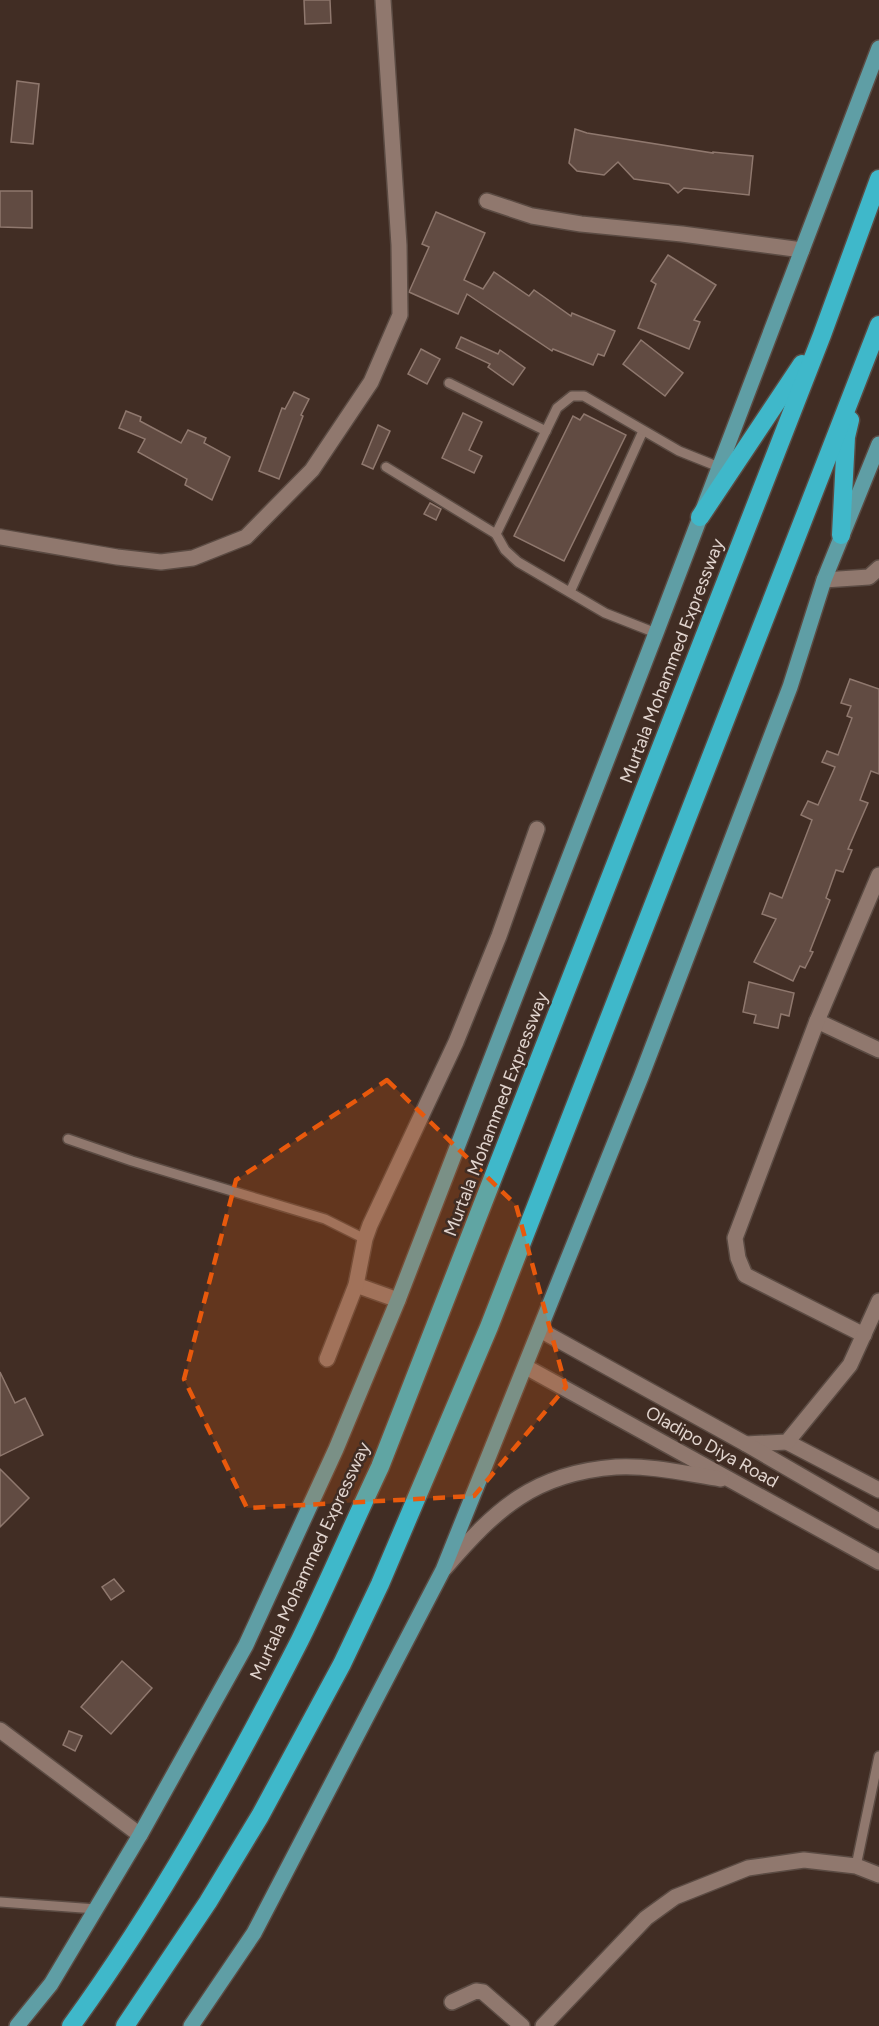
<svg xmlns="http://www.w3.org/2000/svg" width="879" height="2026" viewBox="0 0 879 2026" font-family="Figtree,sans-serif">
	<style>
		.building { fill: #614b42; stroke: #8f786e; stroke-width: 1.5 }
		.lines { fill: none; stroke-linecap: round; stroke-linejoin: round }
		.lane-casing { stroke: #5b4b43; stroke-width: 12 }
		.street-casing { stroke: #5b4b43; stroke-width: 18 }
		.secondary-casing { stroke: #5b4b43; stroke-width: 18 }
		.primary-casing { stroke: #5b4b43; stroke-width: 18 }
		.highway-casing { stroke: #5b4b43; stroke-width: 21 }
		.lane { stroke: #90786e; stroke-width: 9 }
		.street { stroke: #90786e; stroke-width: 15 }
		.secondary { stroke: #90786e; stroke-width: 15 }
		.primary { stroke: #5f9ea5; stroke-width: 15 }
		.highway { stroke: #3fb8ca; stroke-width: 18 }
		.marked { fill: #e8590c; fill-opacity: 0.2; stroke: #e8590c; stroke-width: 4.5; stroke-dasharray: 12 8; stroke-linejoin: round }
		.labels { text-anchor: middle; stroke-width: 5; stroke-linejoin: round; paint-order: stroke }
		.street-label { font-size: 18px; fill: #e2d5cf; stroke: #412d24 }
	</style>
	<rect width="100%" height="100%" fill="#412d24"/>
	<!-- building -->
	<g class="building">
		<polygon points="304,0 330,0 331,23 305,24"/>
		<polygon points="17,81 39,84 33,144 11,142"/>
		<polygon points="575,129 587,133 713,153 713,152 753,156 749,195 684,188 678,193 669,184 634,179 618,162 604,175 577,171 569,163"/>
		<polygon points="0,191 32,191 32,228 0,227"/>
		<polygon points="436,212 485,233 464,280 483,289 494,272 529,296 534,290 571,316 572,313 615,331 604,356 598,354 593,365 553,349 552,351 467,294 458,314 409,292 429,247 422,244"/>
		<polygon points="668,255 716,285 694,320 700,322 689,349 638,328 656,284 651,281"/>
		<polygon points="461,337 498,354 500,350 525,368 513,385 488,367 490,364 456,348"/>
		<polygon points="641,340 683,373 665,396 623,364"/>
		<polygon points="421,349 440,359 427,384 408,374"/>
		<polygon points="294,392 309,399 301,415 303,416 279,479 259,471 282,408 285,409"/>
		<polygon points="126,411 141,417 140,421 181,443 188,430 206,438 204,443 230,457 212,500 185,485 187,479 138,452 145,439 119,428"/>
		<polygon points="463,413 482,422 469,450 482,456 474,473 442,458"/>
		<polygon points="584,414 626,435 564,561 514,536 573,416 580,420"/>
		<polygon points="378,425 390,431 373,469 362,464"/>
		<polygon points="430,503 441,509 436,520 424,514"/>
		<polygon points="850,679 879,689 879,774 871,771 860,800 868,803 848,849 852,850 843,872 836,870 826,898 830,900 810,951 813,952 805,968 800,966 793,981 754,962 776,919 762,914 770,893 782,898 812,820 801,815 808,801 818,805 835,767 822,762 827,751 838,755 852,718 847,716 851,706 841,703"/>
		<polygon points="749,982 794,993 789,1016 781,1014 778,1028 754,1023 756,1015 743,1012"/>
		<polygon points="0,1372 15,1403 25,1398 43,1435 0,1456"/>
		<polygon points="0,1469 29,1498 0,1527"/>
		<polygon points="114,1579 124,1591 111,1600 102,1587"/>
		<polygon points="122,1661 152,1688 111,1734 81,1707"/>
		<polygon points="69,1731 82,1736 75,1751 63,1745"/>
	</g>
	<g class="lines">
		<!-- lane casing -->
		<g class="lane-casing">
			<g id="lane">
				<polyline points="449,383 546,431"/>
				<polyline points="386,467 496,534"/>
				<polyline points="570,592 643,431"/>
				<polyline points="656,633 605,613 518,562 505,550 496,534 557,408 572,396 584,396 679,451 719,467"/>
				<polyline points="68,1139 132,1161 325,1219 365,1239"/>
				<polyline points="856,1866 879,1756"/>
				<polyline points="0,1902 96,1909"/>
			</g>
		</g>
		<!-- street casing -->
		<g class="street-casing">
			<g id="street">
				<polyline points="487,201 532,216 581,224 682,234 802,250"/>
				<polyline points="0,537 117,557 161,562 193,558 246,537 312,470 371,382 400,315 399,245 383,0"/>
				<polyline points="824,580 869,577 879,568"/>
				<polyline points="817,1021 879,1050"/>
				<polyline points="356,1285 398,1300"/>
				<polyline points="864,1335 745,1275 738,1258 735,1238 817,1021 879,875"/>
				<polyline points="327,1359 356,1285 365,1239 370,1225 456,1042 499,936 537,829"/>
				<polyline points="787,1442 879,1490"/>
				<polyline points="746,1444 787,1442 850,1365 879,1301"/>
				<polyline points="0,1730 140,1835"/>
				<polyline points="452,2002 476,1991 483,1992 522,2026"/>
				<polyline points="543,2026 646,1918 675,1897 748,1868 804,1860 856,1866 879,1875"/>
			</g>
		</g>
		<!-- secondary casing -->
		<g class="secondary-casing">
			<g id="secondary">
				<polyline points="540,1330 746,1444 879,1521"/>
				<polyline points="526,1367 879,1562"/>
				<path d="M 445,1568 C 496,1509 534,1473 616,1467 C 651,1465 688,1474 721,1479"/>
			</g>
		</g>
		<!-- primary casing -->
		<g class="primary-casing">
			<g id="primary">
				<polyline points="17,2026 51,1984 140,1835 246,1645 336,1449 398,1300 656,633 879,48"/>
				<polyline points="191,2026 254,1933 443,1570 641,1077 790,687 824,580 879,444"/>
			</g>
		</g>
		<!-- highway casing -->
		<g class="highway-casing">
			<g id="highway">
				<polyline points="700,517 802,364"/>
				<polyline points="841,535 846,437 850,420"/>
				<path d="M 71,2026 C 159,1905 232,1773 300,1640 C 328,1583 353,1524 380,1467 L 822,335 L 879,179"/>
				<polyline points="125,2026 208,1902 260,1816 342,1664 380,1584 489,1327 879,325"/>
			</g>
		</g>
		<!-- lane -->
		<use href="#lane" class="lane"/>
		<!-- street -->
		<use href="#street" class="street"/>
		<!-- secondary -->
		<use href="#secondary" class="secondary"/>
		<!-- primary -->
		<use href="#primary" class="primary"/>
		<!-- highway -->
		<use href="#highway" class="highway"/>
	</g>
	<!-- marked area -->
	<path class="marked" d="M 387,1080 L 516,1205 L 566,1387 L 474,1496 L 247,1508 L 184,1379 L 236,1180 Z"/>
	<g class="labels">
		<!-- street labels -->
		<g class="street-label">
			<text transform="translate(672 661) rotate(-69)" y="6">Murtala Mohammed Expressway</text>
			<text transform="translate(496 1114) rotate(-69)" y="6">Murtala Mohammed Expressway</text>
			<text transform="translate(712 1447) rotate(29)" y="6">Oladipo Diya Road</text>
			<text transform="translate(310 1561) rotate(-65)" y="6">Murtala Mohammed Expressway</text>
		</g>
	</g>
</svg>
